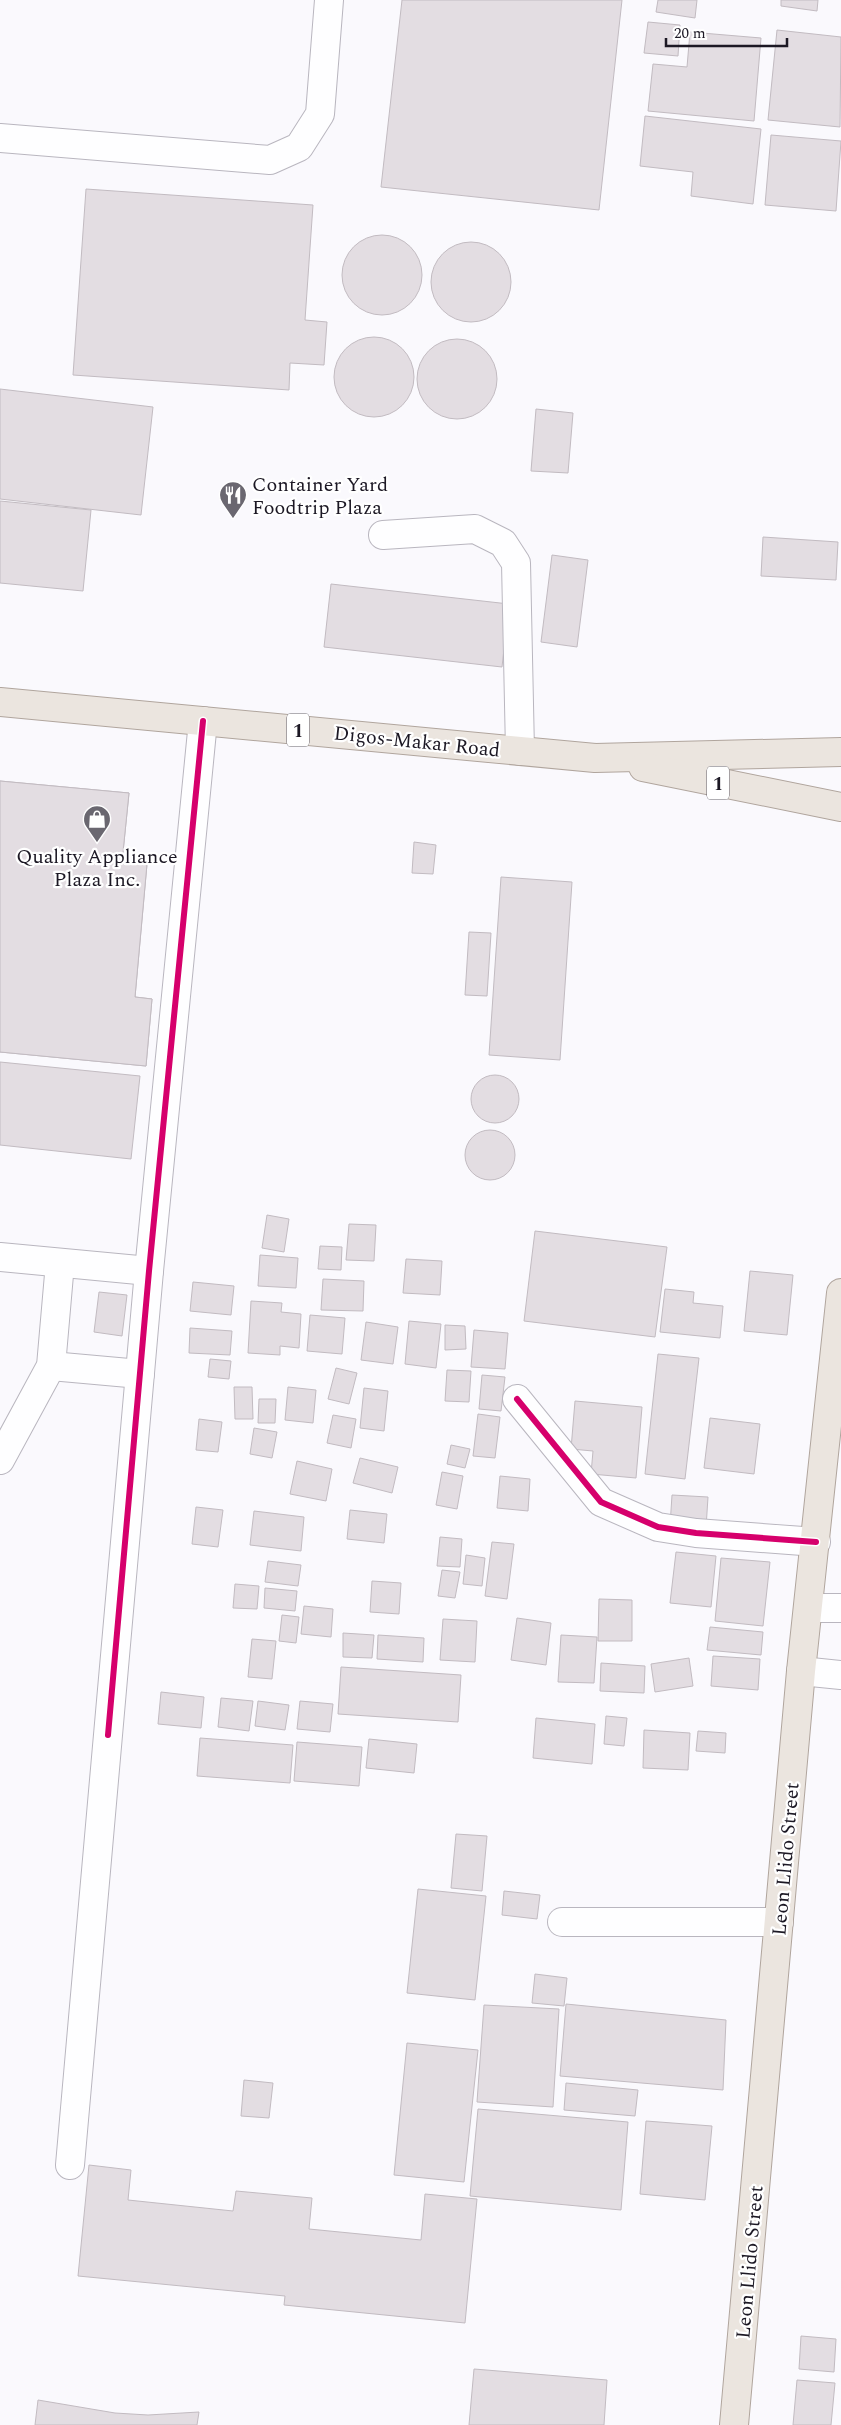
<svg xmlns="http://www.w3.org/2000/svg" width="841" height="2425" viewBox="0 0 841 2425" font-family="Spectral,serif">
	<style>
		.building { fill: #e3dde2; stroke: #c2bbc1 }
		.lines { fill: none; stroke-linecap: round; stroke-linejoin: round }
		.minor-casing { stroke: #b9b6bf; stroke-width: 30 }
		.major-casing { stroke: #b0a59d; stroke-width: 30 }
		.minor { stroke: #fefeff; stroke-width: 28 }
		.major { stroke: #ebe5df; stroke-width: 28 }
		.cycleway-casing { stroke: #fff; stroke-width: 9 }
		.cycleway { stroke: #d6006c; stroke-width: 6 }
		.labels { text-anchor: middle; stroke-width: 4.5; stroke-linejoin: round; paint-order: stroke }
		.shield { fill: #fff; stroke: #605d66; stroke-width: 1 }
		.shield-label { font-size: 19px; font-weight: bold; fill: #1c1824 }
		.poi-label { font-size: 20px; fill: #1c1824; stroke: #fff; text-anchor: start }
		.street-label { font-size: 20px; fill: #1c1824; stroke: #fff }
	</style>
	<rect width="100%" height="100%" fill="#faf9fd"/>
	<!-- building -->
	<g class="building">
		<polygon points="402,0 622,0 599,210 381,187"/>
		<polygon points="658,0 697,0 695,18 656,12"/>
		<polygon points="781,0 818,0 817,11 781,6"/>
		<polygon points="648,22 680,25 678,56 644,53"/>
		<polygon points="777,30 841,37 840,127 768,120"/>
		<polygon points="690,32 761,38 754,121 648,111 653,64 687,67"/>
		<polygon points="645,116 761,129 753,204 691,196 693,172 640,166"/>
		<polygon points="771,135 841,141 836,211 765,205"/>
		<polygon points="86,189 313,205 305,320 327,322 324,365 290,363 289,390 73,375"/>
		<circle cx="382" cy="275" r="40"/>
		<circle cx="471" cy="282" r="40"/>
		<circle cx="374" cy="377" r="40"/>
		<circle cx="457" cy="379" r="40"/>
		<polygon points="0,389 153,407 141,515 0,499"/>
		<polygon points="536,409 573,413 568,473 531,471"/>
		<polygon points="0,501 91,510 83,591 0,583"/>
		<polygon points="763,537 838,542 836,580 761,576"/>
		<polygon points="552,555 588,560 577,647 541,642"/>
		<polygon points="331,584 509,604 502,667 324,647"/>
		<polygon points="0,781 129,793 122,862 147,864 135,997 152,999 146,1066 0,1052"/>
		<polygon points="0,781 129,793 122,862 147,864 135,997 152,999 146,1066 0,1052"/>
		<polygon points="414,842 436,845 433,874 412,873"/>
		<polygon points="501,877 572,882 560,1060 489,1055"/>
		<polygon points="469,932 491,933 487,996 465,995"/>
		<polygon points="0,1062 140,1076 131,1159 0,1145"/>
		<circle cx="495" cy="1099" r="24"/>
		<circle cx="490" cy="1155" r="25"/>
		<polygon points="267,1215 289,1219 284,1252 262,1248"/>
		<polygon points="349,1224 376,1225 374,1261 346,1260"/>
		<polygon points="535,1231 667,1247 655,1337 524,1321"/>
		<polygon points="320,1246 342,1247 341,1270 318,1269"/>
		<polygon points="260,1255 298,1258 296,1288 258,1286"/>
		<polygon points="406,1259 442,1261 440,1295 403,1293"/>
		<polygon points="750,1271 793,1275 787,1335 744,1331"/>
		<polygon points="323,1279 364,1281 363,1311 321,1310"/>
		<polygon points="193,1282 234,1286 231,1315 190,1311"/>
		<polygon points="665,1289 694,1292 693,1303 723,1306 720,1338 660,1332"/>
		<polygon points="99,1292 127,1295 122,1336 94,1332"/>
		<polygon points="251,1301 282,1303 281,1312 301,1314 299,1348 280,1346 280,1355 248,1353"/>
		<polygon points="310,1315 345,1318 342,1354 307,1351"/>
		<polygon points="409,1321 441,1324 436,1368 405,1364"/>
		<polygon points="366,1322 398,1327 393,1364 361,1360"/>
		<polygon points="445,1325 465,1326 466,1349 445,1350"/>
		<polygon points="190,1328 232,1331 230,1355 189,1353"/>
		<polygon points="474,1330 508,1333 505,1369 471,1367"/>
		<polygon points="658,1354 699,1358 685,1479 645,1474"/>
		<polygon points="210,1359 231,1361 229,1379 208,1377"/>
		<polygon points="336,1368 357,1373 349,1404 328,1399"/>
		<polygon points="447,1370 471,1371 469,1402 445,1401"/>
		<polygon points="482,1375 505,1377 501,1411 479,1409"/>
		<polygon points="234,1387 252,1387 253,1419 235,1419"/>
		<polygon points="288,1387 316,1390 313,1423 285,1420"/>
		<polygon points="364,1388 388,1391 384,1431 360,1428"/>
		<polygon points="259,1399 276,1399 275,1423 258,1423"/>
		<polygon points="575,1401 642,1407 636,1478 591,1474 593,1451 571,1449"/>
		<polygon points="478,1414 500,1417 495,1458 473,1456"/>
		<polygon points="333,1415 356,1419 351,1448 327,1443"/>
		<polygon points="710,1418 760,1424 754,1474 704,1468"/>
		<polygon points="199,1419 222,1422 218,1452 196,1450"/>
		<polygon points="254,1428 277,1432 272,1458 250,1454"/>
		<polygon points="451,1445 470,1449 465,1468 447,1464"/>
		<polygon points="360,1458 398,1467 392,1493 353,1483"/>
		<polygon points="297,1461 332,1469 326,1501 290,1494"/>
		<polygon points="442,1472 463,1476 457,1509 436,1505"/>
		<polygon points="500,1476 530,1479 528,1511 497,1508"/>
		<polygon points="672,1495 708,1497 706,1528 670,1526"/>
		<polygon points="196,1507 223,1510 218,1547 192,1544"/>
		<polygon points="350,1510 387,1514 384,1543 347,1539"/>
		<polygon points="254,1511 304,1517 301,1551 250,1545"/>
		<polygon points="440,1537 462,1539 460,1567 437,1566"/>
		<polygon points="492,1542 514,1544 507,1599 485,1596"/>
		<polygon points="676,1552 716,1556 711,1607 670,1603"/>
		<polygon points="466,1555 485,1558 482,1586 463,1584"/>
		<polygon points="721,1558 770,1562 763,1626 715,1621"/>
		<polygon points="268,1561 301,1565 298,1586 265,1582"/>
		<polygon points="442,1570 460,1572 455,1598 438,1596"/>
		<polygon points="372,1581 401,1583 399,1614 370,1612"/>
		<polygon points="235,1584 259,1586 257,1609 233,1608"/>
		<polygon points="265,1588 297,1591 295,1611 264,1608"/>
		<polygon points="599,1599 632,1600 632,1641 598,1641"/>
		<polygon points="304,1606 333,1609 331,1637 301,1634"/>
		<polygon points="282,1615 299,1617 296,1643 279,1641"/>
		<polygon points="517,1618 551,1623 546,1665 511,1660"/>
		<polygon points="443,1619 477,1621 475,1662 440,1660"/>
		<polygon points="710,1627 763,1632 761,1655 707,1650"/>
		<polygon points="343,1633 374,1635 372,1658 343,1657"/>
		<polygon points="378,1635 424,1638 423,1662 377,1659"/>
		<polygon points="561,1635 597,1637 594,1683 558,1682"/>
		<polygon points="252,1639 276,1641 272,1679 248,1677"/>
		<polygon points="713,1656 760,1659 758,1690 711,1686"/>
		<polygon points="689,1658 693,1686 655,1692 651,1664"/>
		<polygon points="601,1663 645,1666 644,1693 600,1691"/>
		<polygon points="341,1667 461,1675 458,1722 338,1714"/>
		<polygon points="161,1692 204,1697 201,1728 158,1724"/>
		<polygon points="221,1698 253,1701 249,1731 218,1727"/>
		<polygon points="258,1701 289,1705 285,1730 255,1726"/>
		<polygon points="300,1701 333,1704 330,1732 297,1729"/>
		<polygon points="606,1716 627,1718 624,1746 604,1744"/>
		<polygon points="536,1718 595,1724 592,1764 533,1758"/>
		<polygon points="644,1730 690,1733 688,1770 643,1768"/>
		<polygon points="698,1731 726,1733 725,1753 696,1751"/>
		<polygon points="200,1738 293,1745 290,1783 197,1776"/>
		<polygon points="369,1739 417,1744 414,1773 366,1768"/>
		<polygon points="297,1742 362,1747 359,1786 294,1781"/>
		<polygon points="456,1834 487,1836 482,1891 451,1888"/>
		<polygon points="418,1889 486,1896 475,2000 407,1993"/>
		<polygon points="504,1891 540,1895 537,1919 502,1915"/>
		<polygon points="535,1974 567,1978 564,2006 532,2003"/>
		<polygon points="566,2004 726,2020 723,2090 560,2076"/>
		<polygon points="484,2005 559,2009 553,2107 477,2102"/>
		<polygon points="407,2043 478,2050 464,2182 394,2175"/>
		<polygon points="244,2080 273,2083 269,2118 241,2116"/>
		<polygon points="566,2083 638,2090 635,2116 564,2110"/>
		<polygon points="478,2109 628,2122 621,2210 470,2196"/>
		<polygon points="646,2121 712,2126 705,2200 640,2194"/>
		<polygon points="89,2165 131,2170 128,2200 233,2211 236,2191 312,2198 309,2229 421,2240 425,2194 477,2199 465,2323 284,2305 285,2296 78,2276"/>
		<polygon points="801,2336 836,2339 834,2372 799,2369"/>
		<polygon points="474,2369 607,2380 604,2425 469,2425"/>
		<polygon points="797,2380 835,2383 831,2425 793,2425"/>
		<polygon points="38,2400 115,2413 148,2415 199,2412 197,2425 35,2425"/>
	</g>
	<g class="lines">
		<!-- minor casing -->
		<g class="minor-casing">
			<g id="minor">
				<polyline points="0,138 270,160 299,147 320,114 329,0"/>
				<polyline points="383,535 475,529 503,543 516,563 520,751"/>
				<polyline points="0,1257 149,1271"/>
				<polyline points="51,1366 140,1374"/>
				<polyline points="517,1399 601,1502 658,1527 696,1533 816,1542"/>
				<polyline points="0,1460 51,1366 60,1263"/>
				<polyline points="809,1608 841,1608"/>
				<polyline points="801,1671 841,1675"/>
				<polyline points="562,1922 779,1922"/>
				<polyline points="70,2165 149,1271 203,721"/>
			</g>
		</g>
		<!-- major casing -->
		<g class="major-casing">
			<g id="major">
				<polyline points="0,702 595,758 841,752"/>
				<polyline points="643,767 841,807"/>
				<polyline points="734,2425 801,1671 841,1293"/>
			</g>
		</g>
		<!-- minor -->
		<use href="#minor" class="minor"/>
		<!-- major -->
		<use href="#major" class="major"/>
		<!-- cycleway casing -->
		<g class="cycleway-casing">
			<g id="cycleway">
				<polyline points="517,1399 601,1502 658,1527 696,1533 816,1542"/>
				<polyline points="108,1735 149,1271 203,721"/>
			</g>
		</g>
		<!-- cycleway -->
		<use href="#cycleway" class="cycleway"/>
	</g>
	<!-- icons -->
	<defs>
		<g id="restaurant-pin" transform="scale(1.4375)"><path d="M0 17L-7.5 6A9.5 9.5 0 1 1 7.5 6Z" fill="#6a6770" stroke="#fff"/><path d="M-5-6h1v4h1v-4h1v4h1v-4h1v5L-1.5 .5V6h-2V.5L-5-1ZM5-6V6H3V1.5H1.5Q1.5-4 5-6Z" fill="#fff"/></g>
		<g id="shop-pin" transform="scale(1.4375)"><path d="M0 17L-7.5 6A9.5 9.5 0 1 1 7.5 6Z" fill="#6a6770" stroke="#fff"/><path d="M-5-2.5h2.3a2.7 3.5 0 0 1 5.4 0H5L5.5 6h-11ZM-1.5-2.5h3a1.5 2.3 0 0 0-3 0Z" fill="#fff"/></g>
	</defs>
	<g fill-rule="evenodd">
		<use href="#restaurant-pin" x="233" y="495"/>
		<use href="#shop-pin" x="97" y="819"/>
	</g>
	<g class="labels">
		<!-- shield labels -->
		<g class="shield">
			<rect x="287" y="713.5" width="22" height="33" rx="4"/>
			<rect x="707" y="766.5" width="22" height="33" rx="4"/>
		</g>
		<g class="shield-label">
			<text x="298" y="737">1</text>
			<text x="718" y="790">1</text>
		</g>
		<!-- poi labels -->
		<g class="poi-label">
			<text x="252" y="491">Container Yard<tspan x="252" dy="23">Foodtrip Plaza</tspan></text>
			<text x="97" y="863" text-anchor="middle">Quality Appliance<tspan x="97" dy="23">Plaza Inc.</tspan></text>
		</g>
		<!-- street labels -->
		<g class="street-label">
			<text transform="translate(417 741) rotate(6)" y="7">Digos-Makar Road</text>
			<text transform="translate(785 1859) rotate(-85)" y="7">Leon Llido Street</text>
			<text transform="translate(749 2262) rotate(-85)" y="7">Leon Llido Street</text>
		</g>
	</g>
	<!-- scale -->
	<path d="M666 38v8h121v-8" fill="none" stroke="#1c1824" stroke-width="2.5"/>
	<text x="674" y="38" font-size="15" fill="#1c1824" stroke="#ffffff" stroke-width="4" paint-order="stroke">20 m</text>
</svg>
